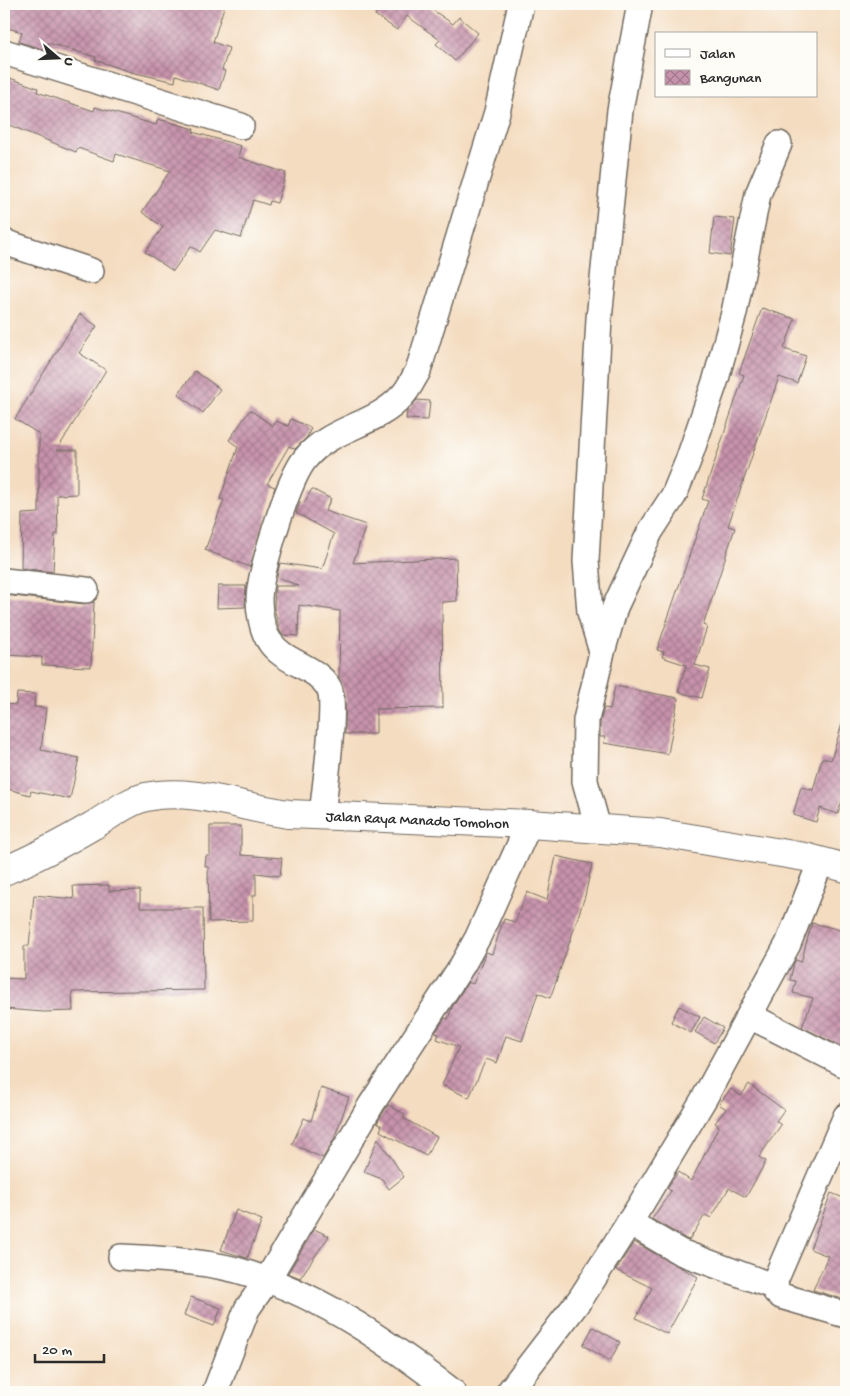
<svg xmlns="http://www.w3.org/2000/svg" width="850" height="1396" viewBox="0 0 850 1396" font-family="'Gochi Hand',sans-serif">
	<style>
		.building { fill: url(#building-cross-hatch) }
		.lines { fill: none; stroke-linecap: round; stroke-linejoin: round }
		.minor-casing { stroke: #71695f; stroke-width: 28 }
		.highway-casing { stroke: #71695f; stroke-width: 30 }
		.minor { stroke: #fff; stroke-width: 25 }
		.highway { stroke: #fff; stroke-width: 28 }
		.labels { text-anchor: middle; stroke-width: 4.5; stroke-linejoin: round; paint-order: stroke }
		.street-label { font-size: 15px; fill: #2b2b2b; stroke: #fdfcf7 }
	</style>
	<defs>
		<pattern id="building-cross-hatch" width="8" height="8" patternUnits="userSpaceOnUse" patternTransform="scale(1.25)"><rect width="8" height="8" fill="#c793ac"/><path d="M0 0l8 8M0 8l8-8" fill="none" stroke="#a2788c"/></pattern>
	</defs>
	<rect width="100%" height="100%" fill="#fdfcf7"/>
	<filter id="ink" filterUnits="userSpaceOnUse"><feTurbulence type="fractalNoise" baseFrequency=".02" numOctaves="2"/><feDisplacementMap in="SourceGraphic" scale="10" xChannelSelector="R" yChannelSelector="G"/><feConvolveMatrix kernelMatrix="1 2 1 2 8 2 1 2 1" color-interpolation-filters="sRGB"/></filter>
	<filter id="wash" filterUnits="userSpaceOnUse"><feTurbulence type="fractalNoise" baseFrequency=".0096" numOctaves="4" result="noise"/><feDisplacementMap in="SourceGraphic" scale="20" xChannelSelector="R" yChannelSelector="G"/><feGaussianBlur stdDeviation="1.12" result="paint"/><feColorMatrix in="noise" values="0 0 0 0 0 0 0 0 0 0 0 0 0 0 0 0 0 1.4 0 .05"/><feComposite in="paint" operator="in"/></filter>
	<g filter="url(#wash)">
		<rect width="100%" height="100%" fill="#f4dcc0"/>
		<g id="blocks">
			<!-- building -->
			<g class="building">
				<polygon points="4,4 225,4 213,42 229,48 222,70 225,71 219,90 176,75 175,82 131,72 95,60 96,57 48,43 46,50 19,42 22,32 4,27"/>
				<polygon points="383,4 424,4 453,24 459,17 478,33 455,61 436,44 440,40 407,16 397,30 375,15"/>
				<polygon points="4,76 38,88 37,92 94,111 95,107 156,125 158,119 194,129 193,132 241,146 238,157 286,173 277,203 270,201 269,205 253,200 241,238 215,230 200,252 191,246 173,271 145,252 163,227 142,212 170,171 116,154 114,161 78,148 76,152 4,123"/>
				<polygon points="714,217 735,219 730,256 710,253"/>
				<polygon points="762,308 795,319 784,349 806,356 797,383 779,377 728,526 735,528 703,625 707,627 695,665 710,669 702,698 678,692 686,665 662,657 664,652 657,650 708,501 702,499 744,375 739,373"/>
				<polygon points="80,314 97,326 79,353 106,370 57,450 77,450 77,494 57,495 58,534 55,534 53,572 21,568 22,514 39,513 39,434 15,419"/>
				<polygon points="195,371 220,389 203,413 178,394"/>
				<polygon points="417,400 430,401 428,420 406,419 407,411"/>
				<polygon points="250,410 273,426 276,421 288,426 291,419 311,428 307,437 295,449 289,446 267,484 275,487 250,567 205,550 224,500 220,499 238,447 229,440"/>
				<polygon points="312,489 331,499 325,511 366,525 353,563 456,558 457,601 442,602 443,708 376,709 376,734 345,734 345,696 339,678 340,611 299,605 298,636 283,635 280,631 274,608 275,586 299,586 277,577 280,563 322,569 334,534 296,513 300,502 304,503"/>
				<polygon points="218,586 246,586 245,607 217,608"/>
				<polygon points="4,595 84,604 94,602 91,667 42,665 42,657 4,655"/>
				<polygon points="615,686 678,698 668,754 604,743 605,737 600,737 600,722 604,708 610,709"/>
				<polygon points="17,693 35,694 34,707 46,708 41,750 79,758 70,799 31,791 30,795 4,788 4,704 16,705"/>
				<polygon points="842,724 846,725 846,787 838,814 820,808 816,822 793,815 801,787 813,790 822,758 831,760"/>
				<polygon points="210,826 241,826 241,855 282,858 280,876 256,873 256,895 253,895 253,921 209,922 208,867 205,866 206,856 210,856"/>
				<polygon points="556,856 592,864 585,896 557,979 550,998 538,993 522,1041 506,1036 497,1063 486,1059 469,1098 442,1085 459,1047 437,1039 439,1034 435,1033 445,1018 448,1019 452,1007 468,982 473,984 486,952 492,954 504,919 515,922 527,892 547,900"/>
				<polygon points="109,885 109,891 140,890 140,908 203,908 204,990 72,992 73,1011 44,1012 4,1009 4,978 24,979 24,946 29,946 34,895 74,899 73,886"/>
				<polygon points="812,923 846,931 846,1049 802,1027 813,998 793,993 796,981 790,980 794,963 796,960 801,962"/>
				<polygon points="679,1006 700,1017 691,1033 671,1022"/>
				<polygon points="704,1017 723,1028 714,1043 695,1032"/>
				<polygon points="749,1084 784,1110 776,1121 781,1125 759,1157 766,1161 746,1197 729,1188 711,1218 705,1215 689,1240 686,1239 652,1219 671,1191 667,1188 678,1172 691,1181 719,1126 715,1123 726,1109 719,1104 731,1089 741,1096"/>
				<polygon points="321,1088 349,1097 334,1139 323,1158 292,1144 304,1118 311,1121"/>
				<polygon points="388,1105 405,1114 403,1118 437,1137 426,1156 380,1131 382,1126 377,1123"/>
				<polygon points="378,1138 404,1177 389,1189 382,1179 364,1172"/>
				<polygon points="831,1193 846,1199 846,1300 813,1290 828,1256 810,1249"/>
				<polygon points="236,1210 262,1220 247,1258 221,1250"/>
				<polygon points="314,1229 329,1236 300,1278 288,1273"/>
				<polygon points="634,1242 698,1277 667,1334 636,1318 652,1288 616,1270"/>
				<polygon points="191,1297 221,1308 214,1326 184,1315"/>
				<polygon points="593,1327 620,1342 610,1361 583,1345"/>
			</g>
		</g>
	</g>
	<g filter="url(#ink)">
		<use href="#blocks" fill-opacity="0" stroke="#71695f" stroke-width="1"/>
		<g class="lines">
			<!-- minor casing -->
			<g class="minor-casing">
				<g id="minor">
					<polyline points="4,52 241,126"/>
					<polyline points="4,242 91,271"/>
					<polyline points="4,581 86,590"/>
					<polyline points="602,652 615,607 650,532 674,495 688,461 716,379 734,313 758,194 779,144"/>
					<path d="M 322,816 C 324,794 337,703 329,688 C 316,666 284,663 270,642 C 262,631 259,612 259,599 C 260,571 288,480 305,459 C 330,427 376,426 402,396 C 409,389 413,379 418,371 L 497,112 L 521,4"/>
					<polyline points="598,828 585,781 586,720 602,652 590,612 586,561 599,319 620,110 640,4"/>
					<polyline points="750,1016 846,1065"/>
					<polyline points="846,1116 775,1281 776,1292 781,1296 846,1315"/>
					<polyline points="629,1222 680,1252 775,1287"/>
					<path d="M 121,1257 C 161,1259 211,1261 250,1274 C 326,1298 390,1344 453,1392"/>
					<polyline points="215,1392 247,1309 267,1280 371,1105 463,964 478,937 529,824"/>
					<polyline points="509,1392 581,1298 641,1204 705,1097 788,944 821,861"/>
				</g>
			</g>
			<!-- highway casing -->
			<g class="highway-casing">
				<g id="highway">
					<path id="s1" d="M 4,871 C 35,858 63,843 92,826 C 108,817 127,801 146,797 C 194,787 242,808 289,814 L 529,824 L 660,833 L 805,857 L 846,868"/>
				</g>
			</g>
			<!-- minor -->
			<use href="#minor" class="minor"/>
			<!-- highway -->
			<use href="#highway" class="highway"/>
		</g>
	</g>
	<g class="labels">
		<!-- street labels -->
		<g class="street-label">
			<text dy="5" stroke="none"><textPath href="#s1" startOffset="434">Jalan Raya Manado Tomohon</textPath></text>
		</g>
	</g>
	<!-- margin -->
	<rect width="850" height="1396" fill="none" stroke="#fdfcf7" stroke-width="20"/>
	<!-- legend -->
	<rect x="655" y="32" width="162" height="65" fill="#fdfcf7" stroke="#a9a8a5"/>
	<rect x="665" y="49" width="25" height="8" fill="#ffffff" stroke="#a9a8a5"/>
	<text x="700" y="58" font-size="15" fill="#2b2b2b">Jalan</text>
	<rect x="665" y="70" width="25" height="15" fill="url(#building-cross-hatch)" stroke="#a9a8a5"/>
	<text x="700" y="82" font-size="15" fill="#2b2b2b">Bangunan</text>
	<!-- north arrow -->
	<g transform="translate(58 58) rotate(109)" stroke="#fdfcf7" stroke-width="4" paint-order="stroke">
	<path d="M0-4L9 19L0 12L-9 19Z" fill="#2b2b2b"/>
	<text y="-8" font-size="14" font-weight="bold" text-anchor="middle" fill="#2b2b2b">U</text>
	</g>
	<!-- scale -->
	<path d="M35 1354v8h69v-8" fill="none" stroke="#2b2b2b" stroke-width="2.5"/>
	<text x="42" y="1354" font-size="15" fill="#2b2b2b" stroke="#fdfcf7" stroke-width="4" paint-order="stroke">20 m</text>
</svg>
